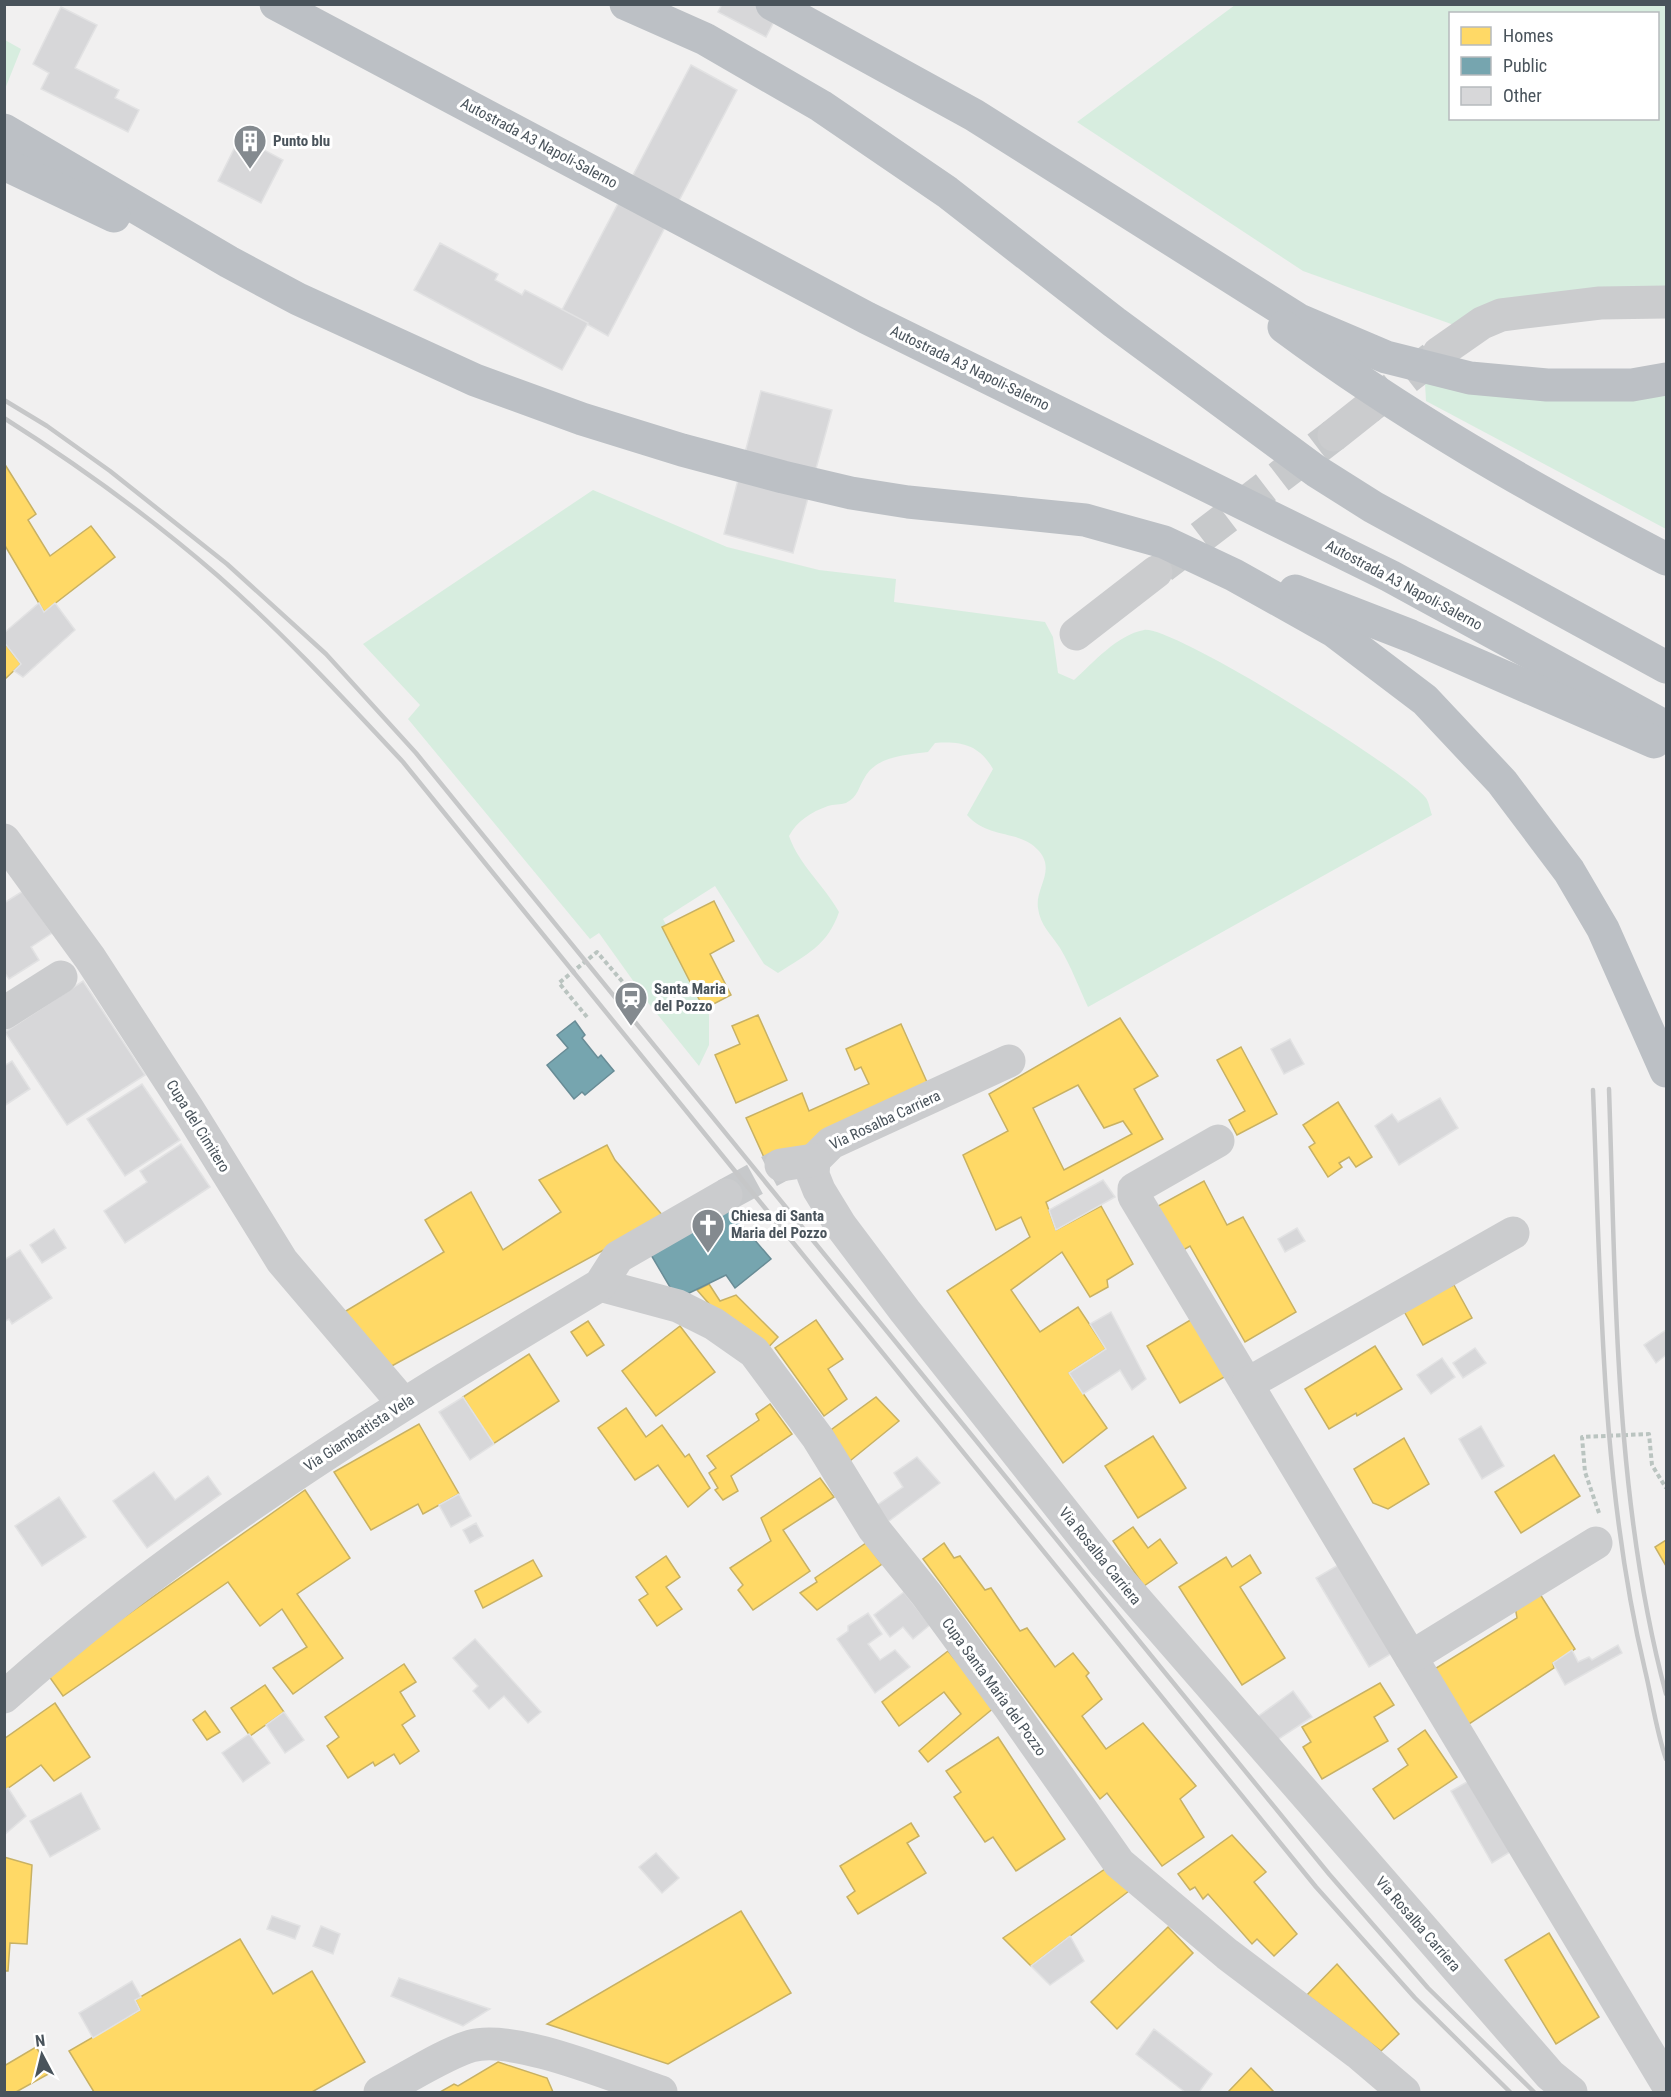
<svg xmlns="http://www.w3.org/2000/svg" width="1671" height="2097" viewBox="0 0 1671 2097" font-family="'Roboto Condensed',sans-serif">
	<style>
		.green { fill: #d7eddf; fill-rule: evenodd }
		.homes { fill: #ffd966; stroke: #c8b163; stroke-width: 1.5; fill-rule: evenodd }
		.public { fill: #76a5af; stroke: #688c96; stroke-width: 1.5 }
		.building { fill: #d7d7d9; stroke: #e2e2e3; stroke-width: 1.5 }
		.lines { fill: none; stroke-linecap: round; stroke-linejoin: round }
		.minor-tunnel { stroke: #c7c9cb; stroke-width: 33; stroke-dasharray: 33 16; stroke-linecap: butt }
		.path { stroke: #bac4c0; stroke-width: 4; stroke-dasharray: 4.5 3; stroke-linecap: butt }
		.minor { stroke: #cbccce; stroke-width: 33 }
		.highway { stroke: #bcc0c5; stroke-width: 33 }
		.rail { stroke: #c6c7c8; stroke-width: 4.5 }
		.labels { text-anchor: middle; stroke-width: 6; stroke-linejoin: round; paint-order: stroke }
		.poi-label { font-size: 15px; font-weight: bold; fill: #49535b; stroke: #fff; text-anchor: start }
		.street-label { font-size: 15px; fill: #49535b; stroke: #fff }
	</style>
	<rect width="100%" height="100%" fill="#f1f0f0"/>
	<!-- green -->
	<g class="green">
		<path d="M 1235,5 L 1666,5 L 1666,288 L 1454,325 L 1303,271 L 1077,122 ZM 1450,14 L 1658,14 L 1658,118 L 1450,118 Z"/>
		<polygon points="5,40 21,49 5,89"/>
		<polygon points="1425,383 1666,391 1666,529 1426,401"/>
		<path d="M 593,490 L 727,547 L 819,570 L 896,579 L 894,602 L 1045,622 L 1053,637 L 1058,673 L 1074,680 C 1094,662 1117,635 1144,630 C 1173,625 1406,771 1426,798 C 1429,802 1430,810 1432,815 L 1088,1007 C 1079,988 1071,966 1060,948 C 1051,934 1040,925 1038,908 C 1035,888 1056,871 1039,851 C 1020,829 989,840 967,815 L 993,769 C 979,745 962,741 935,743 L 928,752 C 906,755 877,756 865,777 C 858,788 858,797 846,803 C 841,805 833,804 828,806 C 811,812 797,821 789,836 C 799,865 824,885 839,912 C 828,945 806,955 778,973 L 764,964 L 715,886 L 663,919 L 709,1008 L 709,1045 L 699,1066 L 633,984 L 634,982 L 599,933 L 590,939 L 408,719 L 420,705 L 363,644 Z"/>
	</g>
	<!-- homes -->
	<g class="homes">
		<polygon points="4,463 36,514 28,520 50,556 91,526 115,557 44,612 4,544"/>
		<polygon points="4,642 21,664 4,680"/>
		<polygon points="714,901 734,941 710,954 731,995 704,1009 662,927"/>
		<polygon points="758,1015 787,1080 736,1103 715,1055 740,1044 732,1026"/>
		<path d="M 1120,1018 L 1158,1076 L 1134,1089 L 1163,1139 L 1046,1202 L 1056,1230 L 1101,1206 L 1133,1264 L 1107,1280 L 1108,1287 L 1090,1297 L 1062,1252 L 1011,1290 L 1040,1332 L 1078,1307 L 1106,1349 L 1069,1373 L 1107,1428 L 1063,1463 L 947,1291 L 1030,1237 L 1021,1217 L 996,1230 L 963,1155 L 1008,1131 L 989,1094 ZM 1078,1085 L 1104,1128 L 1123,1121 L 1132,1134 L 1064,1170 L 1033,1108 Z"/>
		<polygon points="901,1024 931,1091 767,1164 746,1118 802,1093 809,1111 869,1084 861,1067 855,1070 846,1049"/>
		<polygon points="1241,1047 1277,1114 1237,1135 1229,1120 1245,1111 1217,1060"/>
		<polygon points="1338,1102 1372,1157 1356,1167 1349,1157 1339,1163 1342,1167 1328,1177 1309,1147 1315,1143 1303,1125"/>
		<polygon points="607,1145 615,1160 664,1217 388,1368 336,1317 444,1252 425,1220 471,1192 503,1250 561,1212 539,1180"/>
		<polygon points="1204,1181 1227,1225 1243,1217 1296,1312 1245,1342 1190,1246 1173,1256 1149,1211"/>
		<polygon points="709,1284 720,1301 736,1295 778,1337 764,1352 711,1306 697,1290"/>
		<polygon points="1454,1285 1472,1318 1423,1345 1401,1306"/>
		<polygon points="1192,1319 1226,1376 1180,1403 1147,1346"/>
		<polygon points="816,1320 843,1359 828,1369 847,1399 824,1416 775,1348"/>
		<polygon points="588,1321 604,1345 587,1356 571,1332"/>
		<polygon points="680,1326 715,1372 656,1416 622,1371"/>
		<polygon points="1375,1346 1402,1389 1357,1416 1356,1413 1329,1429 1305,1389"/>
		<polygon points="529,1354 559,1401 493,1444 463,1397"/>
		<polygon points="876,1397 899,1421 845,1465 824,1435"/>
		<polygon points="770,1404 792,1434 731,1476 738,1491 723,1500 715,1490 718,1488 709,1473 716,1468 707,1456 759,1420 756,1414"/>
		<polygon points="626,1408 646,1437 662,1425 685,1457 689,1454 710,1488 688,1507 658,1465 635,1480 598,1428"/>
		<polygon points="419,1424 459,1494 423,1514 418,1504 371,1530 334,1472"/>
		<polygon points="1153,1436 1186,1488 1138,1518 1105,1466"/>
		<polygon points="1404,1438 1429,1484 1388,1509 1373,1503 1354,1469"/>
		<polygon points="1554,1455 1580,1496 1521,1533 1495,1492"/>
		<polygon points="820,1478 834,1497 783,1530 810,1571 753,1610 738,1590 743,1585 730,1568 771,1541 761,1518"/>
		<polygon points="305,1490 350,1558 297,1594 343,1658 293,1694 273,1668 307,1647 282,1609 260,1626 228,1582 63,1696 46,1672"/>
		<polygon points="1133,1527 1148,1548 1160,1539 1177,1563 1144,1586 1113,1541"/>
		<polygon points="1666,1540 1666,1566 1655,1547"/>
		<polygon points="866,1543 882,1564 817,1610 800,1593 817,1582 815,1578"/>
		<polygon points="944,1543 954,1558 960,1556 985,1590 991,1588 1020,1631 1027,1628 1055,1667 1073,1653 1089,1673 1086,1676 1102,1699 1082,1716 1106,1749 1143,1723 1196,1786 1180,1799 1204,1837 1162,1866 1107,1793 1100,1799 923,1559"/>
		<polygon points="1250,1555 1261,1573 1240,1587 1285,1658 1242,1685 1179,1587 1226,1557 1232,1567"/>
		<polygon points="666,1556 680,1577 666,1587 682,1609 657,1626 639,1600 648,1594 636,1577"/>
		<polygon points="533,1560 542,1576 483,1608 475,1591"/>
		<polygon points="1538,1591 1575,1649 1553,1663 1554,1668 1466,1726 1433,1670 1517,1618 1515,1606"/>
		<polygon points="948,1651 995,1707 928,1762 919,1751 961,1714 944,1692 899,1726 882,1702"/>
		<polygon points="404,1664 416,1682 400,1692 415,1716 402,1725 419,1751 400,1764 394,1754 375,1766 373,1762 348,1778 327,1746 339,1737 325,1717"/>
		<polygon points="1380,1683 1394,1705 1374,1717 1388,1741 1322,1779 1303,1747 1311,1742 1302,1727"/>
		<polygon points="265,1685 284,1712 250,1736 231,1708"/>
		<polygon points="55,1703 90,1757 54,1781 41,1765 4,1791 4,1739"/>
		<polygon points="205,1711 220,1732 207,1740 193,1720"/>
		<polygon points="1425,1730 1457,1777 1394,1819 1373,1789 1408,1765 1398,1749"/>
		<polygon points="998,1737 1065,1839 1016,1871 993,1837 985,1842 954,1797 961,1792 946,1771"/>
		<polygon points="911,1823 919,1836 907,1843 926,1873 858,1914 847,1897 855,1891 840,1866"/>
		<polygon points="1232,1835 1266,1872 1254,1882 1297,1934 1274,1956 1257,1939 1252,1944 1208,1894 1203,1899 1195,1887 1190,1890 1178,1874"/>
		<polygon points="4,1857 32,1865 27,1944 10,1943 8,1971 4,1971"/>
		<polygon points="1108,1867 1129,1891 1031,1966 1003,1938"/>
		<polygon points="741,1911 791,1993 668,2064 547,2024"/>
		<polygon points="1168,1927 1193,1953 1117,2029 1091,2002"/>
		<polygon points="1549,1933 1599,2017 1556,2044 1505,1960"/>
		<polygon points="240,1939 273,1994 312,1971 365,2062 312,2092 94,2092 69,2051 140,2010 135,2000"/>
		<polygon points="1337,1964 1399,2034 1381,2051 1307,1995"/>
		<polygon points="36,2047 52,2072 16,2092 4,2092 4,2066"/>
		<polygon points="498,2062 547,2078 553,2092 440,2092 454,2084 458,2086"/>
		<polygon points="1251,2068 1274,2092 1228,2092"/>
	</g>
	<!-- public -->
	<g class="public">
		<polygon points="575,1021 585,1035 582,1038 598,1058 601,1055 614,1071 585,1095 582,1092 574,1099 547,1065 568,1048 557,1035"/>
		<polygon points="730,1211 771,1259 735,1288 726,1275 677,1299 647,1248"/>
	</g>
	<!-- building -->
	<g class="building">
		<polygon points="722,4 783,4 766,37 718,12"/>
		<polygon points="61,7 97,25 75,68 119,90 115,98 139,110 128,132 41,89 49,73 33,64"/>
		<polygon points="691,65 737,90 608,336 562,310"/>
		<polygon points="240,137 283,160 261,203 218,181"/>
		<polygon points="440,243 498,274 495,280 522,295 525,290 588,323 562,370 414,290"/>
		<polygon points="761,391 832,410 793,553 724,534"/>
		<polygon points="39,603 44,612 55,603 75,630 23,677 14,671 21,664 4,642 4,633"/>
		<polygon points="23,891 52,933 31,947 39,960 9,979 4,972 4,903"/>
		<polygon points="83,981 145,1075 67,1125 5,1032"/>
		<polygon points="1290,1039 1304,1064 1284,1074 1271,1049"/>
		<polygon points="12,1061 30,1089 4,1106 4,1066"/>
		<polygon points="142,1084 180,1140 125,1176 87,1119"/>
		<polygon points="1440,1098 1458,1128 1399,1165 1375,1126 1392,1114 1398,1122"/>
		<polygon points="181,1144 210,1187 125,1243 104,1211 147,1182 140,1171"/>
		<polygon points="1103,1180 1115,1197 1056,1230 1049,1210"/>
		<polygon points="1297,1228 1305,1241 1285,1252 1278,1239"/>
		<polygon points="54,1229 66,1248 42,1263 30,1245"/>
		<polygon points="20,1250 52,1298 12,1324 9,1319 4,1322 4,1260"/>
		<polygon points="1111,1312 1146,1379 1132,1390 1120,1370 1083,1394 1069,1373 1106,1349 1090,1324"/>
		<polygon points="1666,1330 1666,1355 1656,1363 1644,1345"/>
		<polygon points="1475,1348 1486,1363 1463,1378 1453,1363"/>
		<polygon points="1442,1358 1455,1377 1431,1394 1417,1375"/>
		<polygon points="463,1397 494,1444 470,1460 439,1412"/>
		<polygon points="1481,1426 1504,1466 1482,1479 1459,1439"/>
		<polygon points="917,1457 940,1483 885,1524 873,1508 903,1487 894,1473"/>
		<polygon points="154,1472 175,1500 208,1476 221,1494 147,1548 113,1501"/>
		<polygon points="459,1494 471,1516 451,1527 439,1505"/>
		<polygon points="59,1497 86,1537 42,1566 15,1526"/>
		<polygon points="476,1523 483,1536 470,1543 463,1530"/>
		<polygon points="1340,1564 1394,1652 1369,1667 1316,1578"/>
		<polygon points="904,1592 930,1625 913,1639 903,1627 890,1637 874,1615"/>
		<polygon points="868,1613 882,1634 868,1644 880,1660 895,1650 910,1667 875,1693 837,1639 848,1631 848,1626"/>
		<polygon points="475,1639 541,1712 528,1723 504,1696 489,1709 473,1691 478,1686 453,1658"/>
		<polygon points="1618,1645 1622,1653 1565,1685 1553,1663 1572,1650 1578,1662 1589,1657 1592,1660"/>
		<polygon points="1293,1691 1312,1717 1268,1746 1249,1723"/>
		<polygon points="284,1712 304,1740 285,1753 266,1725"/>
		<polygon points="249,1734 270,1763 243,1782 222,1753"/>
		<polygon points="1474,1778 1515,1849 1492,1863 1451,1791"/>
		<polygon points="8,1788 26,1816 4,1835 4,1791"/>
		<polygon points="81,1793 100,1829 50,1857 30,1821"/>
		<polygon points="656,1853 679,1878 662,1893 639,1867"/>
		<polygon points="272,1916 300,1926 295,1939 267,1929"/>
		<polygon points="321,1926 340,1934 333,1954 313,1946"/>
		<polygon points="1070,1936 1084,1961 1050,1985 1031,1966"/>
		<polygon points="399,1978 490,2009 463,2026 391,1996"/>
		<polygon points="132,1981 141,1997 135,2000 140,2010 93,2038 79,2013"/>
		<polygon points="1154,2029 1212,2074 1199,2092 1185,2092 1136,2054"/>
	</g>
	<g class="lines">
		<!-- minor-tunnel -->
		<g class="minor-tunnel">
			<polyline points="1368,408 1439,353"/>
			<polyline points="1162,567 1334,435"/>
			<polyline points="726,1195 781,1165"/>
		</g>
		<!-- path -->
		<g class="path">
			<polyline points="587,1017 559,983 597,952 627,987"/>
			<polyline points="1599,1513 1585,1472 1582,1437 1649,1434 1652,1465 1666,1488"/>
		</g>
		<!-- minor -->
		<g class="minor">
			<polyline points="1439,353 1482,323 1501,315 1600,303 1666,302"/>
			<polyline points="1334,435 1368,408"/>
			<polyline points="1076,634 1156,572"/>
			<polyline points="4,840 90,958 188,1109 282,1261 403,1403"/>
			<polyline points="4,1013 61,977"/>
			<polyline points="1009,1061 831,1143 814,1160 813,1175 819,1190 841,1226 905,1311 1105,1564 1550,2075 1571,2092"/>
			<polyline points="1218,1141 1134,1189 1134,1196 1666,2082"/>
			<polyline points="781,1165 814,1160"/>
			<polyline points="600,1285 678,1306 714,1324 754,1352 818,1438 874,1529 927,1595 1010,1708 1119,1863 1227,1954 1358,2053 1404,2092"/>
			<polyline points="1247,1384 1513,1233"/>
			<polyline points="1411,1657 1596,1543"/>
			<path d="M 4,1697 C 185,1535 393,1409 600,1285 L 618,1257 L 726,1195"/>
			<path d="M 380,2092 C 406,2079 444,2054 471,2046 C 515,2034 615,2077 661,2092"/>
		</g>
		<!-- highway -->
		<g class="highway">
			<polyline points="276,4 867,318 1390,576 1666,727"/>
			<polyline points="626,4 705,39 821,106 947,192 1114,322 1316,471 1373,507 1666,667"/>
			<polyline points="772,4 974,115 1299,320 1386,357 1470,378 1547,385 1632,385 1666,379"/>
			<polyline points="4,130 229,262 298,299 475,380 582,419 682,450 783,477 851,493 908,502 1085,520 1164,542 1234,575 1334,631 1425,700 1502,782 1569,871 1603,929 1666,1071"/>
			<polyline points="4,164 114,216"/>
			<path d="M 1284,327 C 1404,416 1534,490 1666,559"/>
			<polyline points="1295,591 1411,636 1654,742"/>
		</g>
		<!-- rail -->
		<g class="rail">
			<polyline points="4,400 47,426 110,471 227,564 326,654 416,753 1329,1874 1428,1988 1534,2092"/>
			<path d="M 4,418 C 78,465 150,517 217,575 C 283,633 343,698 403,762 L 1316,1887 L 1415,1998 L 1510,2092"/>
			<path d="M 1609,1089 C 1616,1291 1614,1499 1666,1694"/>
			<path d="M 1593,1090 C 1601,1284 1600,1481 1645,1670 C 1652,1699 1656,1730 1666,1759"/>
		</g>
	</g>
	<!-- icons -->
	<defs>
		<g id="building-pin" transform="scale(1.725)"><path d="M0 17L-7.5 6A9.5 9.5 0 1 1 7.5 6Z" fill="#848a8f" stroke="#fff"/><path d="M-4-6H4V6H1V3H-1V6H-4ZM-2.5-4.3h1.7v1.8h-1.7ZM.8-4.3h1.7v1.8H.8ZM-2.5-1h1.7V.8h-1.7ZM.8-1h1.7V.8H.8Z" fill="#fff"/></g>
		<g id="station-pin" transform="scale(1.725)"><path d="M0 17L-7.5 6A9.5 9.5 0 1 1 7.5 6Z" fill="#848a8f" stroke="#fff"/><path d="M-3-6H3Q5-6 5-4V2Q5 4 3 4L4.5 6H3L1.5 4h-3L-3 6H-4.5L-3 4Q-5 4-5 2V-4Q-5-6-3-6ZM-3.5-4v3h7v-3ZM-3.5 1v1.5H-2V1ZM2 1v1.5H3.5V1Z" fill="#fff"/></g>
		<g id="church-pin" transform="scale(1.725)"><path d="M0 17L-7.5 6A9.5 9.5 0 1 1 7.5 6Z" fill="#848a8f" stroke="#fff"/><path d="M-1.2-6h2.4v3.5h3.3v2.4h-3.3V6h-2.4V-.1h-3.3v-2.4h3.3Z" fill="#fff"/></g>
	</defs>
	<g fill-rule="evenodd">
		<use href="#building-pin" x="250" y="141"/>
		<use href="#station-pin" x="631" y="998"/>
		<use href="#church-pin" x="708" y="1225"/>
	</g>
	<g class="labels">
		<!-- poi labels -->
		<g class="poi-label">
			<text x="273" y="146">Punto blu</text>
			<text x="654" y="994">Santa Maria<tspan x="654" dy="17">del Pozzo</tspan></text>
			<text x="731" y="1221">Chiesa di Santa<tspan x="731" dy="17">Maria del Pozzo</tspan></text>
		</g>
		<!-- street labels -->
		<g class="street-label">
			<text transform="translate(539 143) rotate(28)" y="5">Autostrada A3 Napoli-Salerno</text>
			<text transform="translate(970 368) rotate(26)" y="5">Autostrada A3 Napoli-Salerno</text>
			<text transform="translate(1404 585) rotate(28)" y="5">Autostrada A3 Napoli-Salerno</text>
			<text transform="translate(885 1120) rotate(-25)" y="5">Via Rosalba Carriera</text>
			<text transform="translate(198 1126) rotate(58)" y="5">Cupa del Cimitero</text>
			<text transform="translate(359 1433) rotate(-33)" y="5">Via Giambattista Vela</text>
			<text transform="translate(1100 1556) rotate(51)" y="5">Via Rosalba Carriera</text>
			<text transform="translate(994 1687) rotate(54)" y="5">Cupa Santa Maria del Pozzo</text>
			<text transform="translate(1418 1924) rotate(49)" y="5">Via Rosalba Carriera</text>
		</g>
	</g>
	<!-- border -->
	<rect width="1671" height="2097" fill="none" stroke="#49535b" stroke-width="12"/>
	<!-- legend -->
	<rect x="1449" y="12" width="210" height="108" fill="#ffffff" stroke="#b6babd" stroke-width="1.5"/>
	<rect x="1461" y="27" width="30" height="18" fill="#ffd966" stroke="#b6babd" stroke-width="1.5"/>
	<text x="1503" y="42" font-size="18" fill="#49535b">Homes</text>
	<rect x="1461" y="57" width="30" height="18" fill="#76a5af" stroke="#b6babd" stroke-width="1.5"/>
	<text x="1503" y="72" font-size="18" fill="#49535b">Public</text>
	<rect x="1461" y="87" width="30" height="18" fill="#d7d7d9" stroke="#b6babd" stroke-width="1.5"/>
	<text x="1503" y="102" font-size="18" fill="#49535b">Other</text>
	<!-- north arrow -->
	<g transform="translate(42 2055) rotate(353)" stroke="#ffffff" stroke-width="4.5" paint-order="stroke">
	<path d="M0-4.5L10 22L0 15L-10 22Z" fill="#49535b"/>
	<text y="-9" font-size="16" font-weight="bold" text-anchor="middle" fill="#49535b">N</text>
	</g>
</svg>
